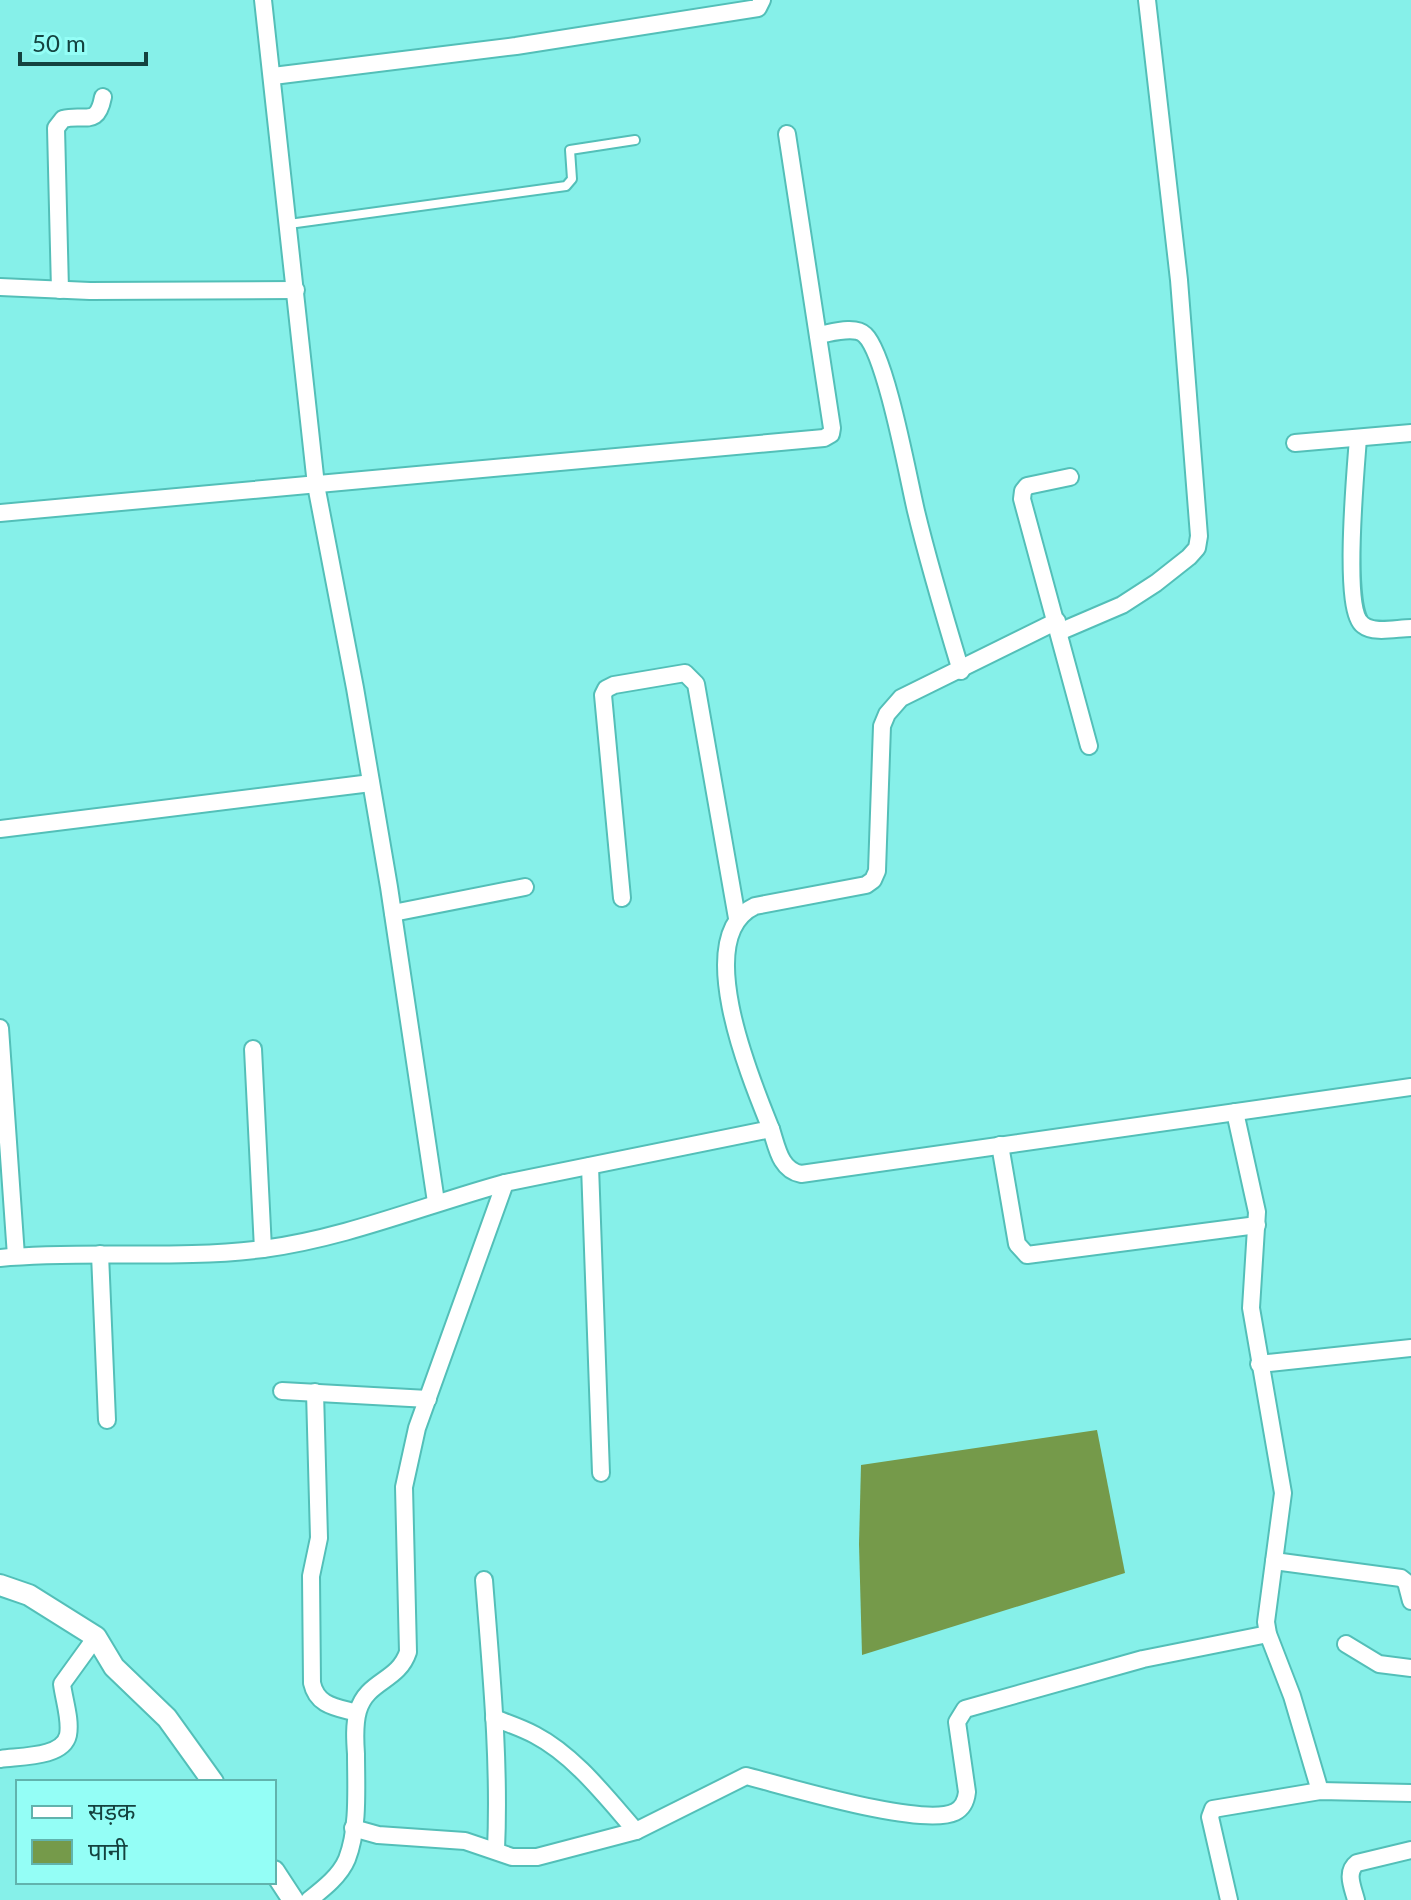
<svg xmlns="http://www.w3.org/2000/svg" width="1411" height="1900" viewBox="0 0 1411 1900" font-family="Lato,'Noto Sans Devanagari',sans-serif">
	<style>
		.water { fill: #759a4a }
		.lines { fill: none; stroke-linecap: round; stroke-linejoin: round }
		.service-casing { stroke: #53bfb8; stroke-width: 12 }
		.minor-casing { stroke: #53bfb8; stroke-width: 20 }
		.tertiary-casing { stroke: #53bfb8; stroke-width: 24 }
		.service { stroke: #fff; stroke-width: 8 }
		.minor { stroke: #fff; stroke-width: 16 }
		.tertiary { stroke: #fff; stroke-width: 20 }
	</style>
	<rect width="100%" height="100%" fill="#86f0e9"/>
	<!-- water -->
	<polygon class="water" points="1097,1430 1125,1573 862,1655 859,1544 861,1465"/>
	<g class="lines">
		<!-- service casing -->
		<g class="service-casing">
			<polyline id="service" points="289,224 566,186 572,179 570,150 635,140"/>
		</g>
		<!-- minor casing -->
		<g class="minor-casing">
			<g id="minor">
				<polyline points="263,0 316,485 355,688 389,887 436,1202"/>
				<polyline points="273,76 516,46 758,8 762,0"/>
				<polyline points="0,287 90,291 296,290"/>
				<path d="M 60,290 L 56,128 L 63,119 C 85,113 97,128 103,97"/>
				<path d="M 818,335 C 831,333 855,325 865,335 C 886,355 908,477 916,511 C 929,565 945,618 961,671"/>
				<path d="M 1358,438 C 1356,467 1342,611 1363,625 C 1374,634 1397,628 1411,628"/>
				<polyline points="1295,443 1411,433"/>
				<polyline points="1070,477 1027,486 1023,491 1022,499 1089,746"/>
				<polyline points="0,513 824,438 831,434 832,428 787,134"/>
				<polyline points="1059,632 1122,605 1156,583 1189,557 1197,548 1199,536 1179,280 1147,0"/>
				<polyline points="0,829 371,783"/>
				<polyline points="622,898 603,695 606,689 614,685 685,673 696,684 737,918"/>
				<polyline points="393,913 525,887"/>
				<polyline points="0,1028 16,1256"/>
				<polyline points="253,1049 263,1249"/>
				<polyline points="1235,1112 1257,1212 1251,1308 1283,1493 1266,1622 1268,1634 1292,1696 1320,1791"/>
				<path d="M 771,1129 C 777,1147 780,1170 801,1174 L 1411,1087"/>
				<polyline points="1000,1145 1017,1244 1027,1255 1257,1225"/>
				<polyline points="590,1166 601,1473"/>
				<polyline points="100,1254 107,1420"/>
				<path d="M 0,1258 C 87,1250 176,1260 263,1249 C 346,1238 425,1205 505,1183"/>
				<polyline points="1259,1364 1411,1348"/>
				<polyline points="282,1391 428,1399"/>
				<path d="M 315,1392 L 319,1538 L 311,1576 L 312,1683 C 317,1706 336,1707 357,1713"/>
				<polyline points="1274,1561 1401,1578 1406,1582 1411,1601"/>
				<path d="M 484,1580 C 491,1670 500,1760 496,1850"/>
				<polyline points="1346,1644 1379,1664 1411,1668"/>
				<path d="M 494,1718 C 507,1723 522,1728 535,1735 C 575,1756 606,1797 636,1831"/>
				<path d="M 0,1759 C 19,1756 63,1758 68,1735 C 71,1720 64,1700 62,1684 L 96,1637"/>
				<path d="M 353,1828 L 378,1835 L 465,1841 L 512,1857 L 537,1857 L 636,1831 L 746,1776 C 786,1786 922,1828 955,1812 C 963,1808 966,1801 967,1792 L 957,1722 L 965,1709 L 1143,1659 L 1268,1634"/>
				<path d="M 309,1900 C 323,1889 340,1876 347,1859 C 359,1828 356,1787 356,1754 C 355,1740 354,1725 358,1711 C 367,1680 398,1682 408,1652 L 404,1487 L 417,1428 L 505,1183 L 771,1129 C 752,1082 690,936 755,906 L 866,885 L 873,880 L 877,871 L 882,726 L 887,714 L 901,698 L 1057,621"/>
				<polyline points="1229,1900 1210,1817 1213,1809 1320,1791 1411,1793"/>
				<path d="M 1356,1900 C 1353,1888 1345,1872 1357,1863 L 1411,1850"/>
			</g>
		</g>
		<!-- tertiary casing -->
		<g class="tertiary-casing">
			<g id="tertiary">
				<polyline points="0,1585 29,1595 96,1637 114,1667 167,1718 213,1782"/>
				<polyline points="274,1871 293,1900"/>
			</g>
		</g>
		<!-- service -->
		<use href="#service" class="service"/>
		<!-- minor -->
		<use href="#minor" class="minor"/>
		<!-- tertiary -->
		<use href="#tertiary" class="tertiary"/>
	</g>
	<!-- legend -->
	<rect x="16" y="1780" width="260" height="104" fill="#94fef6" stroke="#61b3ad" stroke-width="2"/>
	<rect x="32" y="1806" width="40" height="12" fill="#ffffff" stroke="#61b3ad" stroke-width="2"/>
	<text x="88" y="1820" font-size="24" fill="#14423f">सड़क</text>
	<rect x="32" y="1840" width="40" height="24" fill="#759a4a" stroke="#61b3ad" stroke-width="2"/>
	<text x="88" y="1860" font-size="24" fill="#14423f">पानी</text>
	<!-- scale -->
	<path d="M20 52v12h126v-12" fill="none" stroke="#14423f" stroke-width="4"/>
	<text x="32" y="52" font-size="24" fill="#14423f" stroke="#94fef6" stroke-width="6" paint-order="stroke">50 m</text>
</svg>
